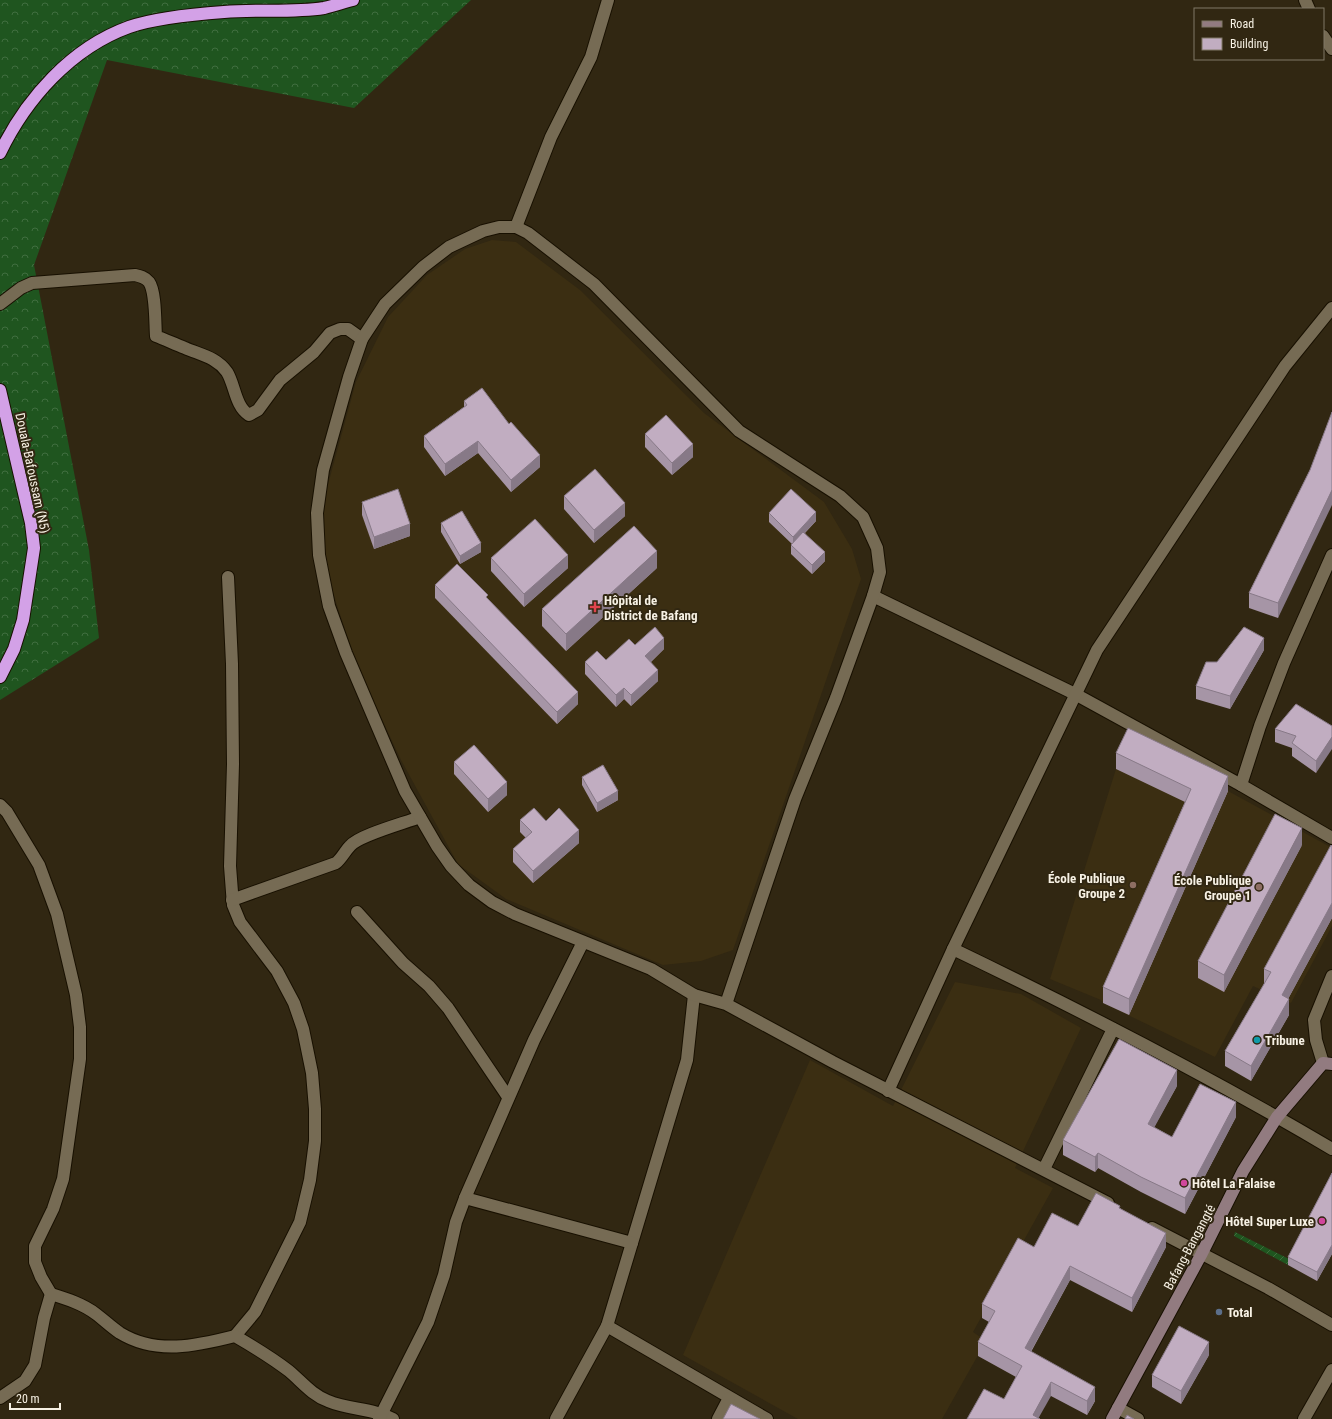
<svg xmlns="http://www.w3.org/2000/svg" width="1332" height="1419" viewBox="0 0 1332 1419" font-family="'Roboto Condensed',sans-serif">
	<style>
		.built { fill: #3b2e12 }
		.forest { fill: url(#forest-crowns) }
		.garden { fill: url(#garden-furrows) }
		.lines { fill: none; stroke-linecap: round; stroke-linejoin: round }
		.street-casing { stroke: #181000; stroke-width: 14 }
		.secondary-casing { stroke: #181000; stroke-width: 14 }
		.highway-casing { stroke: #181000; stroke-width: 14 }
		.street { stroke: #766b54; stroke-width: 12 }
		.secondary { stroke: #927b80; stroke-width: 12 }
		.highway { stroke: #d3a1e7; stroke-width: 12 }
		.wall { fill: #a695a6 }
		.shaded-wall { fill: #877987 }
		.building { fill: #c1adc1; stroke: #877987 }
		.health-dot { fill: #e0444e; stroke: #312712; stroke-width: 1.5 }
		.education-dot { fill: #8d6e63; stroke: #312712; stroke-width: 1.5 }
		.culture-dot { fill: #0f9aa8; stroke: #312712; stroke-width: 1.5 }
		.hotel-dot { fill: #d1479c; stroke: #312712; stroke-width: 1.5 }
		.service-dot { fill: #5c6f8a; stroke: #312712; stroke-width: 1.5 }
		.labels { text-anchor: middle; stroke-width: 4; stroke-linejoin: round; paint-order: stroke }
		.street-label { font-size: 13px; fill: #f7f1e4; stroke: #312712 }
		.poi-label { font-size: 13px; font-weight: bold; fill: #f7f1e4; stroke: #312712; text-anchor: start }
	</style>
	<defs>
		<pattern id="forest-crowns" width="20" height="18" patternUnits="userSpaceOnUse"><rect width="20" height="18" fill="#1f551f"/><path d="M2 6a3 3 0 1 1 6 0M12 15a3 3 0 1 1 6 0" fill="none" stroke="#406e3f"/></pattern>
		<pattern id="garden-furrows" width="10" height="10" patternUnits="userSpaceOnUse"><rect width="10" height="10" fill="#1f551f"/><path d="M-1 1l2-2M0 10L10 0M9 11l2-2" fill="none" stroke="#406e3f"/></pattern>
	</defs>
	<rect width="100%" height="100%" fill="#312712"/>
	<!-- built -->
	<g class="built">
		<polygon points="492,240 516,242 580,290 704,413 824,502 852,549 861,579 733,950 701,961 663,965 506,899 458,864 401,760 356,664 328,577 321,510 356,382 388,317 427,275 465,249"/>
		<polygon points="1128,743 1228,791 1332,848 1332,926 1291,1003 1253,986 1215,1057 1103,1003 1101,1000 1050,979 1116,769"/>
		<polygon points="955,982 1021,994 1081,1028 1015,1168 1053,1188 973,1332 986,1341 942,1419 798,1419 683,1355 810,1060 893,1106"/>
	</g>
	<!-- forest -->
	<polygon class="forest" points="0,0 471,0 354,108 107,60 34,265 89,550 99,638 0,700"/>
	<!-- garden -->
	<polygon class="garden" points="1235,1232 1291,1260 1288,1265 1234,1236"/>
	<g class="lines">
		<!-- street casing -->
		<g class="street-casing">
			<g id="street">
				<polyline points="1305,0 1309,9"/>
				<polyline points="1323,36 1332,49"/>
				<polyline points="516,227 551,137 591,57 608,0"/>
				<path d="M 0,304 L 21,288 L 32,283 L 135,275 C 140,276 145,277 149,282 C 156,292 155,323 156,336 C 166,340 175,344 185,348 C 201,355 216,357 227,372 C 235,385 235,406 249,415 L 258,410 L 280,380 L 314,352 L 330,333 L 340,329 L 348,329 L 362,339"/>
				<polyline points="228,577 232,664 233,764 230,866 233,905 240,922 277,971 294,1003 303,1029 312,1073 315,1109 315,1141 310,1180 300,1222 255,1312 235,1336"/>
				<polyline points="873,596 1075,694 1241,785 1332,838"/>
				<polyline points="1241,785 1260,726 1284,663 1332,555"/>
				<polyline points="0,805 7,812 39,865 57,914 76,995 80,1027 80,1059 63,1179 53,1209 35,1246 35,1262 41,1277 51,1294"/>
				<path d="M 232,900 L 336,863 C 342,858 345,851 350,846 C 359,835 405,823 420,817"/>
				<polyline points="357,912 403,963 429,986 448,1008 508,1097"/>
				<path d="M 953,949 C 1082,1011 1209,1076 1332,1149"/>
				<polyline points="694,995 687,1060 607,1326 767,1419"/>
				<polyline points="726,1004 795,799 836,698 873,596 880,572 877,548 863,517 840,496 739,431 594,284 528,233 516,227 499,227 483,231 449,247 423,267 385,304 362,339 349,377 323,470 317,513 319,555 329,606 346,653 405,791 437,846 451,866 469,885 492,902 515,914 651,969 694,995 726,1004 833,1062 1108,1203"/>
				<polyline points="1323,1063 1316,1040 1314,1020 1332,976"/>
				<polyline points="888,1091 953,949 1097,650 1285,366 1332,308"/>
				<polyline points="1044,1169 1113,1029"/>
				<polyline points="465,1198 632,1243"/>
				<polyline points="1152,1228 1268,1288 1332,1325"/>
				<path d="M 0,1398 L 25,1381 L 35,1365 L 44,1318 L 51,1294 C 67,1299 83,1304 96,1314 C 104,1320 111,1327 120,1333 C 156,1355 196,1346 235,1336 C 254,1347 272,1358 289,1371 C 302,1382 312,1395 328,1401 C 349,1410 373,1408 393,1419"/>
				<polyline points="1118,1408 1138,1419"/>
				<polyline points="379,1419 428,1322 444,1275 456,1222 465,1198 534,1040 583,942"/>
				<polyline points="556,1419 607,1326"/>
				<polyline points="718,1419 729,1398"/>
				<polyline points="1304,1419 1332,1370"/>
			</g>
		</g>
		<!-- secondary casing -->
		<g class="secondary-casing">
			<polyline id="secondary" points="1112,1419 1201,1255 1243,1171 1277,1117 1323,1063 1332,1064"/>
		</g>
		<!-- highway casing -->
		<g class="highway-casing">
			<g id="highway">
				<path d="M 0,153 C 26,99 71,48 129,27 C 155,18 196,14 224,12 C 257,9 292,13 324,8 C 334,6 344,2 353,0"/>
				<polyline points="0,390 31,523 34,548 23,620 14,649 0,677"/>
			</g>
		</g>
		<!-- street -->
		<use href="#street" class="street"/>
		<!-- secondary -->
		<use href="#secondary" class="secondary"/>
		<!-- highway -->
		<use href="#highway" class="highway"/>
	</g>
	<!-- wall -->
	<g class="wall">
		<polygon points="464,401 540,467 511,492 478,453 445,476 424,447 424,436 464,407"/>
		<polygon points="645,434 693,457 672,475 645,447"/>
		<polygon points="1310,470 1278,618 1249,608 1249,593"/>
		<polygon points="564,496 625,516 594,543 564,509"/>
		<polygon points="362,502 410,536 374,549 362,515"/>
		<polygon points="769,513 816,521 805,533 825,561 812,574 791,554 791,545 792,544 769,522"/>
		<polygon points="441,523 481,552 460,564 441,532"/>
		<polygon points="491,558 568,568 524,607 491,571"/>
		<polygon points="657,568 566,651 542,626 542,609"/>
		<polygon points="435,585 488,599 578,704 557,724 435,598"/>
		<polygon points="635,645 664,649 651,662 658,681 631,706 624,699 616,707 585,674 585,662 606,660"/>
		<polygon points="1264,650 1230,709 1196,699 1196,686 1217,662"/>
		<polygon points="1332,726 1316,773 1292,756 1292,748 1275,742 1275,729"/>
		<polygon points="1116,753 1228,791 1129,1015 1103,1003 1103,987 1185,802 1116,769"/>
		<polygon points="454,762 507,795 488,812 454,774"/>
		<polygon points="582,777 618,800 597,812 582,785"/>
		<polygon points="520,820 546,821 579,843 533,883 513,862 513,849 526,838 520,832"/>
		<polygon points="1302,845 1224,992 1198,978 1198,961"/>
		<polygon points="1332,846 1332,918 1288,999 1289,1015 1251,1081 1225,1066 1225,1051 1264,984 1264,969"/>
		<polygon points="1177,1086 1154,1127 1172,1137 1236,1117 1185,1214 1141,1192 1098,1168 1095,1172 1063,1155 1063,1140"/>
		<polygon points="1332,1173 1332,1254 1317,1281 1288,1265 1288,1257"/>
		<polygon points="1120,1208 1166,1247 1132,1312 1070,1280 1031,1352 1095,1401 1087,1415 1051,1396 1004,1399 1016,1377 978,1356 978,1342 989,1322 982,1318 982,1304 1078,1226"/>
		<polygon points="1209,1355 1181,1404 1152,1387 1152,1375"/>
	</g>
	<!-- shaded-wall -->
	<g class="shaded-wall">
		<polygon points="478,441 478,453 445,476 445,464"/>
		<polygon points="693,444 693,457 672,475 672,463"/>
		<polygon points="540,455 540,467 511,492 511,480"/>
		<polygon points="1332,490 1332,505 1278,618 1278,603"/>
		<polygon points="625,503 625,516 594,543 594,530"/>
		<polygon points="816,512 816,521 793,545 793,537"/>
		<polygon points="410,524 410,536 374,549 374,537"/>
		<polygon points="481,543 481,552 460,564 460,556"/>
		<polygon points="657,551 657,568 566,651 566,634"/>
		<polygon points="825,552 825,561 812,574 812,565"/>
		<polygon points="568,555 568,568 524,607 524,594"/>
		<polygon points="664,638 664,649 645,667 645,656"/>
		<polygon points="1264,638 1264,650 1230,709 1230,696"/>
		<polygon points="658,670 658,681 631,706 631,695"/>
		<polygon points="624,688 624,699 616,707 616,695"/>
		<polygon points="578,692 578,704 557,724 557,712"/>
		<polygon points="1332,737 1332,749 1316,773 1316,761"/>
		<polygon points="1228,776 1228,791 1129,1015 1129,999"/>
		<polygon points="507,782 507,795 488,812 488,799"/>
		<polygon points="618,791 618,800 597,812 597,803"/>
		<polygon points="1302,828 1302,845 1224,992 1224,975"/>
		<polygon points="579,830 579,843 533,883 533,871"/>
		<polygon points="1332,903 1332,918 1282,1010 1282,995"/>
		<polygon points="1289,999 1289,1015 1251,1081 1251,1066"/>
		<polygon points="1177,1070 1177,1086 1148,1139 1148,1124"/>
		<polygon points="1236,1102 1236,1117 1185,1214 1185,1198"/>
		<polygon points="1098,1153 1098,1168 1095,1172 1095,1157"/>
		<polygon points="1166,1233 1166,1247 1132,1312 1132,1298"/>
		<polygon points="1332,1245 1332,1254 1317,1281 1317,1272"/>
		<polygon points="1070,1266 1070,1280 1025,1362 1025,1348"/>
		<polygon points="1209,1342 1209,1355 1181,1404 1181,1391"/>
		<polygon points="1051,1382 1051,1396 1038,1419 1033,1415"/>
		<polygon points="1095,1387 1095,1401 1087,1415 1087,1401"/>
	</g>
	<!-- building -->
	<g class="building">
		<polygon points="482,388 509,424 511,422 540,455 511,480 478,441 445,464 424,436 467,405 464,401"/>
		<polygon points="1332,412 1332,490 1278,603 1249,593 1310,470"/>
		<polygon points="666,415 693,444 672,463 645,434"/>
		<polygon points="595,469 625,503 594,530 564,496"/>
		<polygon points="398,489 410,524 374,537 362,502"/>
		<polygon points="791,489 816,512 793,537 769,513"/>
		<polygon points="462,511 481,543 460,556 441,523"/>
		<polygon points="535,519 568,555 524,594 491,558"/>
		<polygon points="634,526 657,551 566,634 542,609"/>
		<polygon points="803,532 825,552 812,565 791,545"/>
		<polygon points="457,564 488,595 486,597 578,692 557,712 435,585"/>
		<polygon points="655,627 664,638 645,656 658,670 631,695 624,688 616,695 585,662 597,651 606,660 629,639 635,645"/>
		<polygon points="1244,627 1264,638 1230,696 1196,686 1206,662 1217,662"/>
		<polygon points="1296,704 1332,726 1332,737 1316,761 1292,743 1296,736 1275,729"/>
		<polygon points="1128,728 1228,776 1129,999 1103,987 1191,789 1116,753"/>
		<polygon points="474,745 507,782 488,799 454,762"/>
		<polygon points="603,765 618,791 597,803 582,777"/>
		<polygon points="534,808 546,821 559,808 579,830 533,871 513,849 532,832 520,820"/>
		<polygon points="1275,814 1302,828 1224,975 1198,961"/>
		<polygon points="1331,845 1332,846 1332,903 1282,995 1289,999 1251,1066 1225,1051 1271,972 1264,969"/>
		<polygon points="1119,1039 1177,1070 1148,1124 1172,1137 1200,1084 1236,1102 1185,1198 1141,1177 1098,1153 1095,1157 1063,1140"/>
		<polygon points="1332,1173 1332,1245 1317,1272 1288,1257"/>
		<polygon points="1096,1193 1120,1206 1119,1208 1166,1233 1132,1298 1070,1266 1025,1348 1095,1387 1087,1401 1051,1382 1033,1415 1040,1419 967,1419 984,1389 1004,1399 1022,1366 978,1342 995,1311 982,1304 1018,1238 1034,1247 1052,1213 1078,1226"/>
		<polygon points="1179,1326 1209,1342 1181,1391 1152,1375"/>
		<polygon points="731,1404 760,1419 723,1419"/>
		<polygon points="1127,1415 1134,1419 1125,1419"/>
	</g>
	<!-- markers -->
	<path class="health-dot" d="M593 601h4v4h4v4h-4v4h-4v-4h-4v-4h4z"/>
	<g class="education-dot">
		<circle cx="1133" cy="885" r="4"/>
		<circle cx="1259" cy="887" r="4"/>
	</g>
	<circle class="culture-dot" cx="1257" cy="1040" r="4"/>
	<g class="hotel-dot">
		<circle cx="1184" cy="1183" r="4"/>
		<circle cx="1322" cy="1221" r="4"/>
	</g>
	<circle class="service-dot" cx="1219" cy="1312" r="4"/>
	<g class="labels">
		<!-- street labels -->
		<g class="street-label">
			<text transform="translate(33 473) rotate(78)" y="5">Douala-Bafoussam (N5)</text>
			<text transform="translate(1189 1247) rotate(-62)" y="5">Bafang-Bangangté</text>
		</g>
		<!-- poi labels -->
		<g class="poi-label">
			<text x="604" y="605">Hôpital de<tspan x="604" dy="15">District de Bafang</tspan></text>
			<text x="1125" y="883" text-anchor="end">École Publique<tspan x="1125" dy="15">Groupe 2</tspan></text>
			<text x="1251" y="885" text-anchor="end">École Publique<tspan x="1251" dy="15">Groupe 1</tspan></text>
			<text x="1265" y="1045">Tribune</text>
			<text x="1192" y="1188">Hôtel La Falaise</text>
			<text x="1314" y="1226" text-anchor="end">Hôtel Super Luxe</text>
			<text x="1227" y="1317">Total</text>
		</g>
	</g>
	<!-- legend -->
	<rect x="1194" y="8" width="130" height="52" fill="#312712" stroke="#807866"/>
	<rect x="1202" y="21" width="20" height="6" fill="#927b80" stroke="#807866"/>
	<text x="1230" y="28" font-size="12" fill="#f7f1e4">Road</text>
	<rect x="1202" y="38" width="20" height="12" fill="#c1adc1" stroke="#807866"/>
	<text x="1230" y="48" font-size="12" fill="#f7f1e4">Building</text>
	<!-- scale -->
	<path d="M10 1403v6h50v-6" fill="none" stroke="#f7f1e4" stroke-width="2"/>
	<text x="16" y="1403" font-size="12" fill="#f7f1e4" stroke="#312712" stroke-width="3" paint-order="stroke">20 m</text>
</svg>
